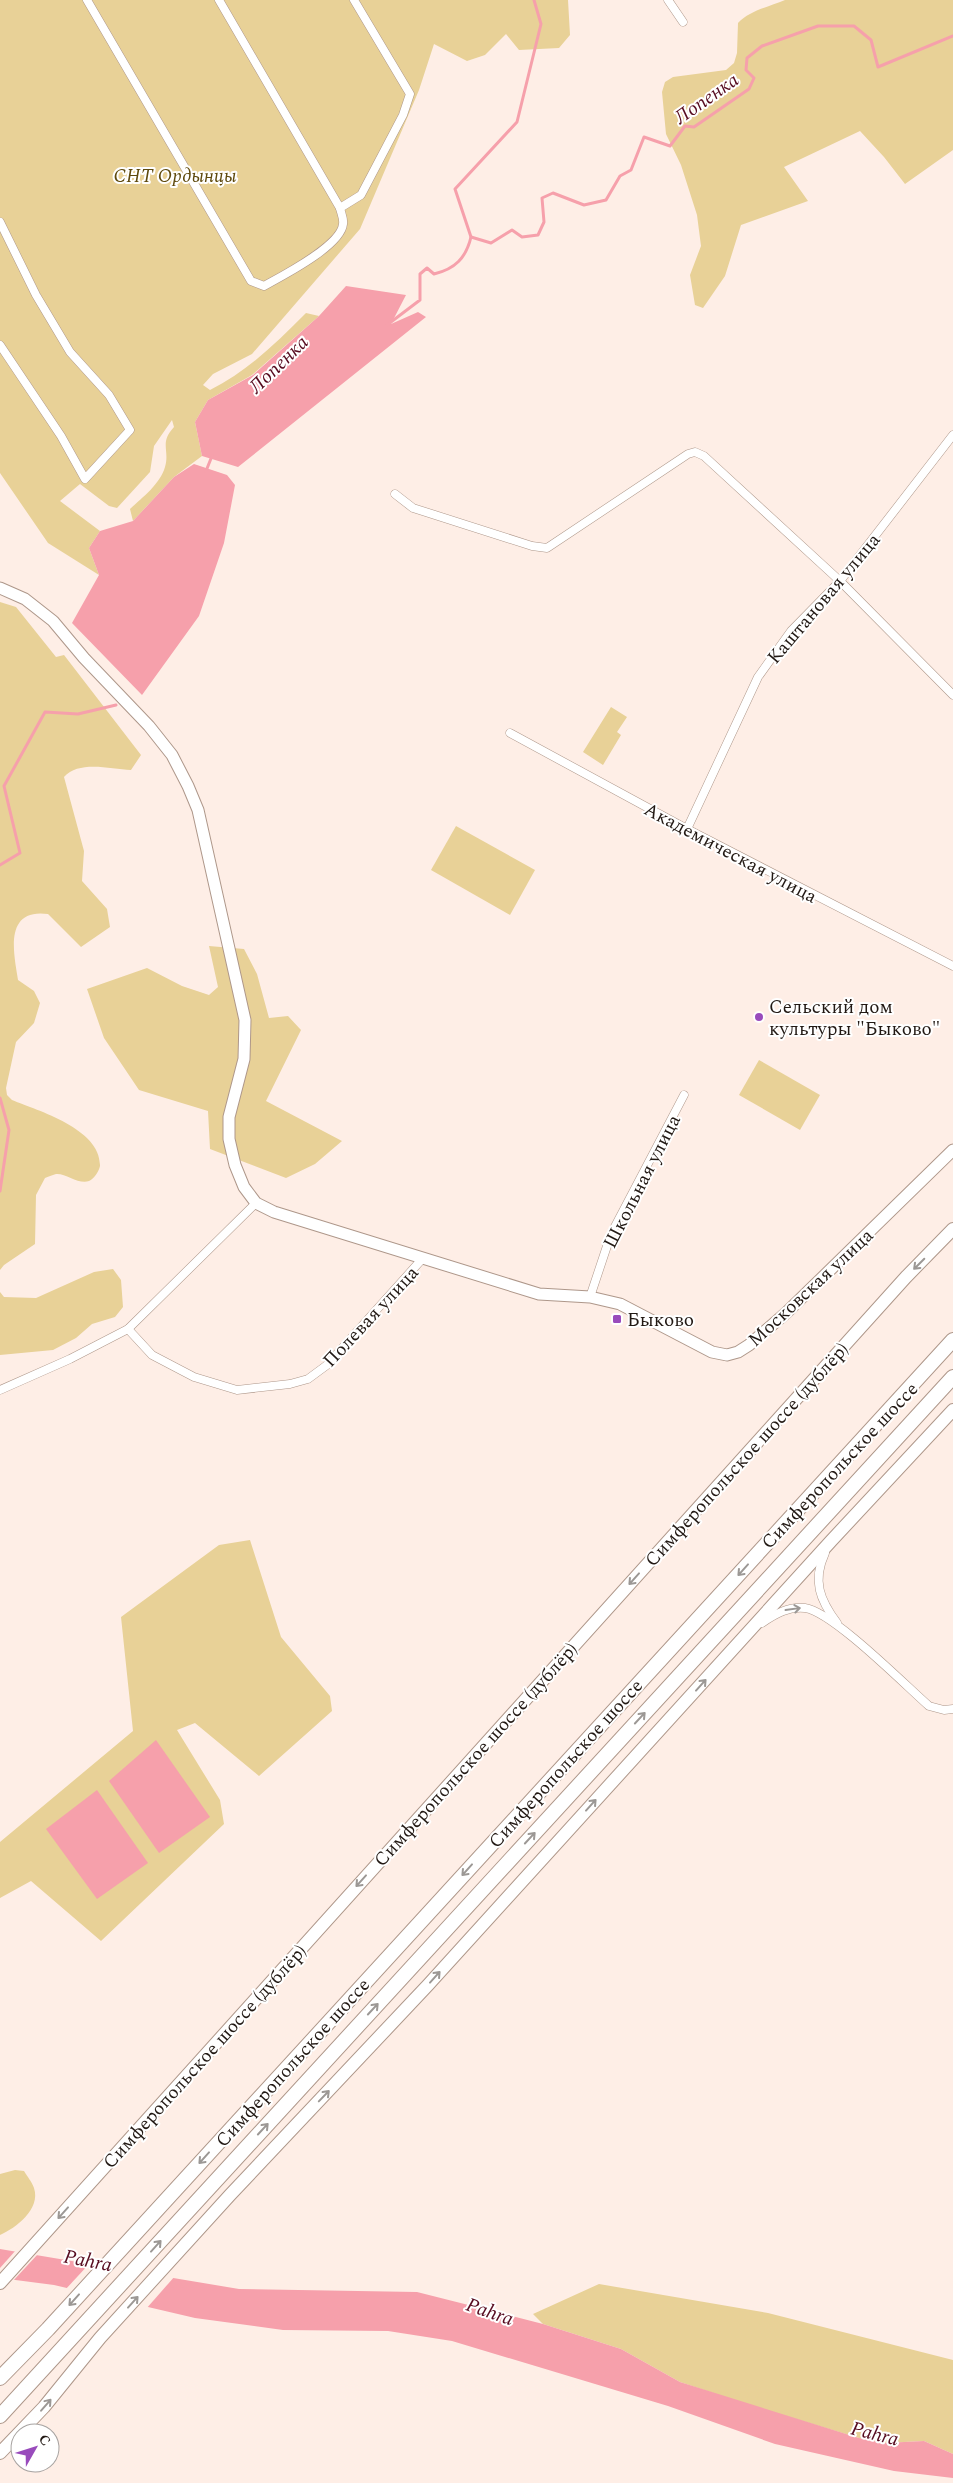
<svg xmlns="http://www.w3.org/2000/svg" width="953" height="2483" viewBox="0 0 953 2483" font-family="Spectral,serif">
	<style>
		.green { fill: #e8d197 }
		.water { fill: #f6a0ab }
		.pier { fill: #feeee6 }
		.lines { fill: none; stroke-linecap: round; stroke-linejoin: round }
		.stream { stroke: #f6a0ab; stroke-width: 3 }
		.street-casing { stroke: #ae978a; stroke-width: 9 }
		.secondary-casing { stroke: #ae978a; stroke-width: 13 }
		.primary-casing { stroke: #ae978a; stroke-width: 14 }
		.highway-casing { stroke: #ae978a; stroke-width: 16 }
		.street { stroke: #fff; stroke-width: 8 }
		.secondary { stroke: #fff; stroke-width: 11 }
		.primary { stroke: #fff; stroke-width: 12 }
		.highway { stroke: #fff; stroke-width: 14 }
		.oneway { stroke: #9c9895 }
		.poi-dot { fill: #994bbc; stroke: #fff; stroke-width: 2 }
		.labels { text-anchor: middle; stroke-width: 4; stroke-linejoin: round; paint-order: stroke }
		.park-label { font-size: 19px; font-style: italic; fill: #5f4a0d; stroke: #fff }
		.street-label { font-size: 19px; fill: #221914; stroke: #fff }
		.poi-label { font-size: 19px; fill: #221914; stroke: #fff; text-anchor: start }
		.water-label { font-size: 20px; font-style: italic; fill: #570c20; stroke: #fff }
	</style>
	<rect width="100%" height="100%" fill="#feeee6"/>
	<!-- green -->
	<g class="green">
		<path d="M 0,0 L 568,0 L 570,35 L 559,48 L 519,50 L 506,34 L 485,55 L 467,61 L 434,44 L 419,90 L 360,229 L 252,354 L 213,374 L 203,385 L 210,390 C 248,371 276,343 306,313 L 319,316 L 252,375 L 208,400 L 195,422 L 202,456 L 174,477 L 133,521 L 130,509 C 143,497 160,484 165,467 C 170,450 159,443 174,427 L 172,420 L 154,446 L 150,472 L 117,508 L 109,506 L 80,484 L 60,501 L 100,531 L 89,548 L 99,575 L 48,543 L 0,473 Z"/>
		<path d="M 785,0 L 953,0 L 953,150 L 905,184 L 884,157 L 860,131 L 784,167 L 808,201 L 741,225 L 725,276 L 703,308 L 695,305 L 690,275 L 701,246 L 697,215 L 681,165 L 666,134 L 662,92 L 665,82 L 673,77 L 726,70 L 734,63 L 737,53 L 738,23 C 750,10 769,7 785,0 Z"/>
		<path d="M 0,602 L 16,607 L 56,657 L 64,655 L 141,755 L 131,770 C 110,769 79,760 64,777 L 84,851 L 82,881 L 107,909 L 110,927 L 81,947 L 48,914 C 3,908 14,954 18,980 L 34,991 L 40,1003 L 34,1023 L 16,1042 L 6,1088 L 7,1095 L 12,1100 C 39,1111 101,1129 100,1166 C 99,1171 94,1179 89,1181 C 79,1185 66,1173 56,1174 C 52,1175 48,1177 45,1178 L 36,1195 L 35,1244 L 4,1265 L 0,1270 Z"/>
		<polygon points="611,707 627,717 617,732 621,735 603,765 583,752"/>
		<polygon points="456,826 535,870 510,915 431,870"/>
		<polygon points="209,946 244,949 257,974 269,1018 288,1016 301,1030 266,1101 342,1141 315,1164 286,1178 210,1149 208,1111 139,1090 104,1038 87,989 147,968 182,986 209,995 218,987"/>
		<polygon points="759,1060 820,1095 800,1130 739,1095"/>
		<polygon points="113,1269 121,1280 123,1307 115,1317 92,1324 76,1338 53,1350 0,1355 0,1292 4,1297 36,1298 94,1272"/>
		<polygon points="250,1540 281,1637 330,1696 332,1711 259,1776 195,1723 177,1730 220,1800 224,1824 101,1941 31,1881 0,1898 0,1842 133,1731 121,1617 219,1545"/>
		<path d="M 15,2170 L 24,2171 C 27,2176 32,2182 34,2188 C 41,2209 16,2228 0,2235 L 0,2174 Z"/>
		<polygon points="599,2284 768,2313 953,2360 953,2454 924,2441 884,2443 859,2438 746,2404 680,2382 621,2349 543,2324 533,2314"/>
	</g>
	<!-- water -->
	<g class="water">
		<polygon points="346,286 406,295 391,324 418,312 426,317 238,467 202,456 195,422 208,400 253,375 319,316"/>
		<polygon points="194,464 227,475 235,485 224,543 199,616 142,695 72,623 99,575 89,548 100,531 133,521 174,477"/>
		<polygon points="156,1740 210,1817 159,1853 109,1781"/>
		<polygon points="97,1790 148,1863 97,1899 46,1829"/>
		<polygon points="0,2249 239,2289 417,2292 543,2324 621,2349 680,2382 859,2438 884,2443 924,2441 953,2454 953,2478 894,2471 775,2444 668,2406 452,2341 388,2331 283,2330 195,2318 54,2285 0,2278"/>
	</g>
	<!-- pier -->
	<g class="pier">
		<polygon points="16,2250 38,2254 12,2282 0,2280 0,2268"/>
		<polygon points="90,2263 175,2276 146,2309 65,2290"/>
	</g>
	<g class="lines">
		<!-- stream -->
		<g class="stream">
			<polyline points="471,237 455,189 517,122 541,24 534,0"/>
			<path d="M 387,325 L 420,300 L 420,274 L 427,268 L 434,274 C 455,269 466,258 471,237 L 491,243 L 512,230 L 522,237 L 538,235 L 544,222 L 542,198 L 553,193 L 584,205 L 606,200 L 620,176 L 631,170 L 644,137 L 670,146 L 685,126 L 694,127 L 749,89 L 754,78 L 746,70 L 747,58 L 762,46 L 818,26 L 854,26 L 871,40 L 878,67 L 953,36"/>
			<polyline points="206,471 212,456"/>
			<polyline points="0,865 20,853 4,786 45,712 78,714 116,705"/>
			<polyline points="0,1098 9,1130 0,1191"/>
		</g>
		<!-- street casing -->
		<g class="street-casing">
			<g id="street">
				<path d="M 87,0 L 251,281 L 264,286 C 282,276 341,246 343,224 C 344,219 341,213 340,208 L 361,195 L 403,115 L 410,94 L 354,0"/>
				<polyline points="219,0 340,208"/>
				<polyline points="668,0 683,22"/>
				<polyline points="0,222 36,295 70,352 109,395 130,430 85,479 61,436 0,345"/>
				<polyline points="395,494 413,508 532,546 547,548 688,454 695,452 704,456 840,581 953,695"/>
				<polyline points="510,733 687,829 953,966"/>
				<polyline points="687,829 758,677 791,631 840,581 953,435"/>
				<polyline points="590,1297 611,1234 684,1095"/>
				<polyline points="128,1329 152,1355 194,1377 237,1390 290,1384 308,1379 327,1365 423,1258"/>
				<polyline points="0,1390 70,1359 128,1329 256,1203"/>
				<path d="M 825,1553 C 812,1581 820,1600 837,1623"/>
				<path d="M 762,1623 C 775,1614 789,1606 805,1608 C 833,1612 905,1685 929,1706 L 944,1710 L 953,1709"/>
			</g>
		</g>
		<!-- secondary casing -->
		<g class="secondary-casing">
			<polyline id="secondary" points="0,588 25,599 53,621 84,658 149,726 172,755 188,786 198,810 245,1020 244,1059 229,1117 229,1139 235,1165 244,1187 256,1203 274,1212 539,1294 590,1297 620,1304 712,1352 727,1355 738,1352 749,1345 786,1313 953,1150"/>
		</g>
		<!-- primary casing -->
		<g class="primary-casing">
			<g id="primary">
				<polyline points="0,2283 906,1277 953,1229"/>
				<polyline points="0,2453 44,2407 100,2338 230,2195 428,1985 831,1541 953,1410"/>
			</g>
		</g>
		<!-- highway casing -->
		<g class="highway-casing">
			<g id="highway">
				<polyline points="0,2378 48,2329 953,1340"/>
				<polyline points="0,2416 953,1377"/>
			</g>
		</g>
		<!-- street -->
		<use href="#street" class="street"/>
		<!-- secondary -->
		<use href="#secondary" class="secondary"/>
		<!-- primary -->
		<use href="#primary" class="primary"/>
		<!-- highway -->
		<use href="#highway" class="highway"/>
	</g>
	<!-- one-way arrows -->
	<defs><path id="oneway-shaft" d="M-6 0H5M1.5-3L5.5 0L1.5 3" fill="none" stroke-width="1.6" stroke-linecap="round" stroke-linejoin="round" transform="scale(1.25)"/></defs>
	<g class="oneway">
		<use href="#oneway-shaft" transform="translate(919 1264) rotate(135)"/>
		<use href="#oneway-shaft" transform="translate(743 1570) rotate(132)"/>
		<use href="#oneway-shaft" transform="translate(634 1579) rotate(132)"/>
		<use href="#oneway-shaft" transform="translate(793 1609) rotate(-8)"/>
		<use href="#oneway-shaft" transform="translate(701 1685) rotate(-48)"/>
		<use href="#oneway-shaft" transform="translate(640 1718) rotate(-47)"/>
		<use href="#oneway-shaft" transform="translate(591 1805) rotate(-48)"/>
		<use href="#oneway-shaft" transform="translate(530 1838) rotate(-47)"/>
		<use href="#oneway-shaft" transform="translate(467 1870) rotate(132)"/>
		<use href="#oneway-shaft" transform="translate(361 1881) rotate(132)"/>
		<use href="#oneway-shaft" transform="translate(435 1977) rotate(-48)"/>
		<use href="#oneway-shaft" transform="translate(373 2009) rotate(-47)"/>
		<use href="#oneway-shaft" transform="translate(324 2096) rotate(-46)"/>
		<use href="#oneway-shaft" transform="translate(263 2129) rotate(-47)"/>
		<use href="#oneway-shaft" transform="translate(204 2158) rotate(132)"/>
		<use href="#oneway-shaft" transform="translate(63 2213) rotate(132)"/>
		<use href="#oneway-shaft" transform="translate(156 2246) rotate(-48)"/>
		<use href="#oneway-shaft" transform="translate(74 2300) rotate(132)"/>
		<use href="#oneway-shaft" transform="translate(133 2302) rotate(-48)"/>
		<use href="#oneway-shaft" transform="translate(46 2405) rotate(-49)"/>
	</g>
	<!-- markers -->
	<g class="poi-dot">
		<circle cx="759" cy="1017" r="5"/>
		<rect x="612" y="1314" width="10" height="10" rx="2.5"/>
	</g>
	<g class="labels">
		<!-- park labels -->
		<g class="park-label">
			<text x="175" y="182">СНТ Ордынцы</text>
		</g>
		<!-- street labels -->
		<g class="street-label">
			<text transform="translate(823 598) rotate(-50)" y="7">Каштановая улица</text>
			<text transform="translate(731 852) rotate(28)" y="7">Академическая улица</text>
			<text transform="translate(641 1181) rotate(-63)" y="7">Школьная улица</text>
			<text transform="translate(810 1287) rotate(-43)" y="7">Московская улица</text>
			<text transform="translate(370 1316) rotate(-47)" y="7">Полевая улица</text>
			<text transform="translate(746 1454) rotate(-48)" y="7">Симферопольское шоссе (дублёр)</text>
			<text transform="translate(839 1465) rotate(-47)" y="7">Симферопольское шоссе</text>
			<text transform="translate(475 1754) rotate(-48)" y="7">Симферопольское шоссе (дублёр)</text>
			<text transform="translate(565 1763) rotate(-48)" y="7">Симферопольское шоссе</text>
			<text transform="translate(204 2056) rotate(-48)" y="7">Симферопольское шоссе (дублёр)</text>
			<text transform="translate(292 2062) rotate(-48)" y="7">Симферопольское шоссе</text>
		</g>
		<!-- poi labels -->
		<g class="poi-label">
			<text x="769" y="1013">Сельский дом<tspan x="769" dy="22">культуры "Быково"</tspan></text>
			<text x="627" y="1326">Быково</text>
		</g>
		<!-- water labels -->
		<g class="water-label">
			<text transform="translate(706 98) rotate(-35)" y="7">Лопенка</text>
			<text transform="translate(278 364) rotate(-44)" y="7">Лопенка</text>
			<text transform="translate(88 2260) rotate(11)" y="7">Pahra</text>
			<text transform="translate(490 2311) rotate(19)" y="7">Pahra</text>
			<text transform="translate(875 2433) rotate(14)" y="7">Pahra</text>
		</g>
	</g>
	<!-- north arrow -->
	<g transform="translate(35 2448) rotate(51)"><circle r="24" fill="#ffffff" stroke="#a7a3a1"/>
	<path d="M0-4L9 19L0 12L-9 19Z" fill="#994bbc"/>
	<text y="-8" font-size="14" font-weight="bold" text-anchor="middle" fill="#221914">С</text>
	</g>
</svg>
